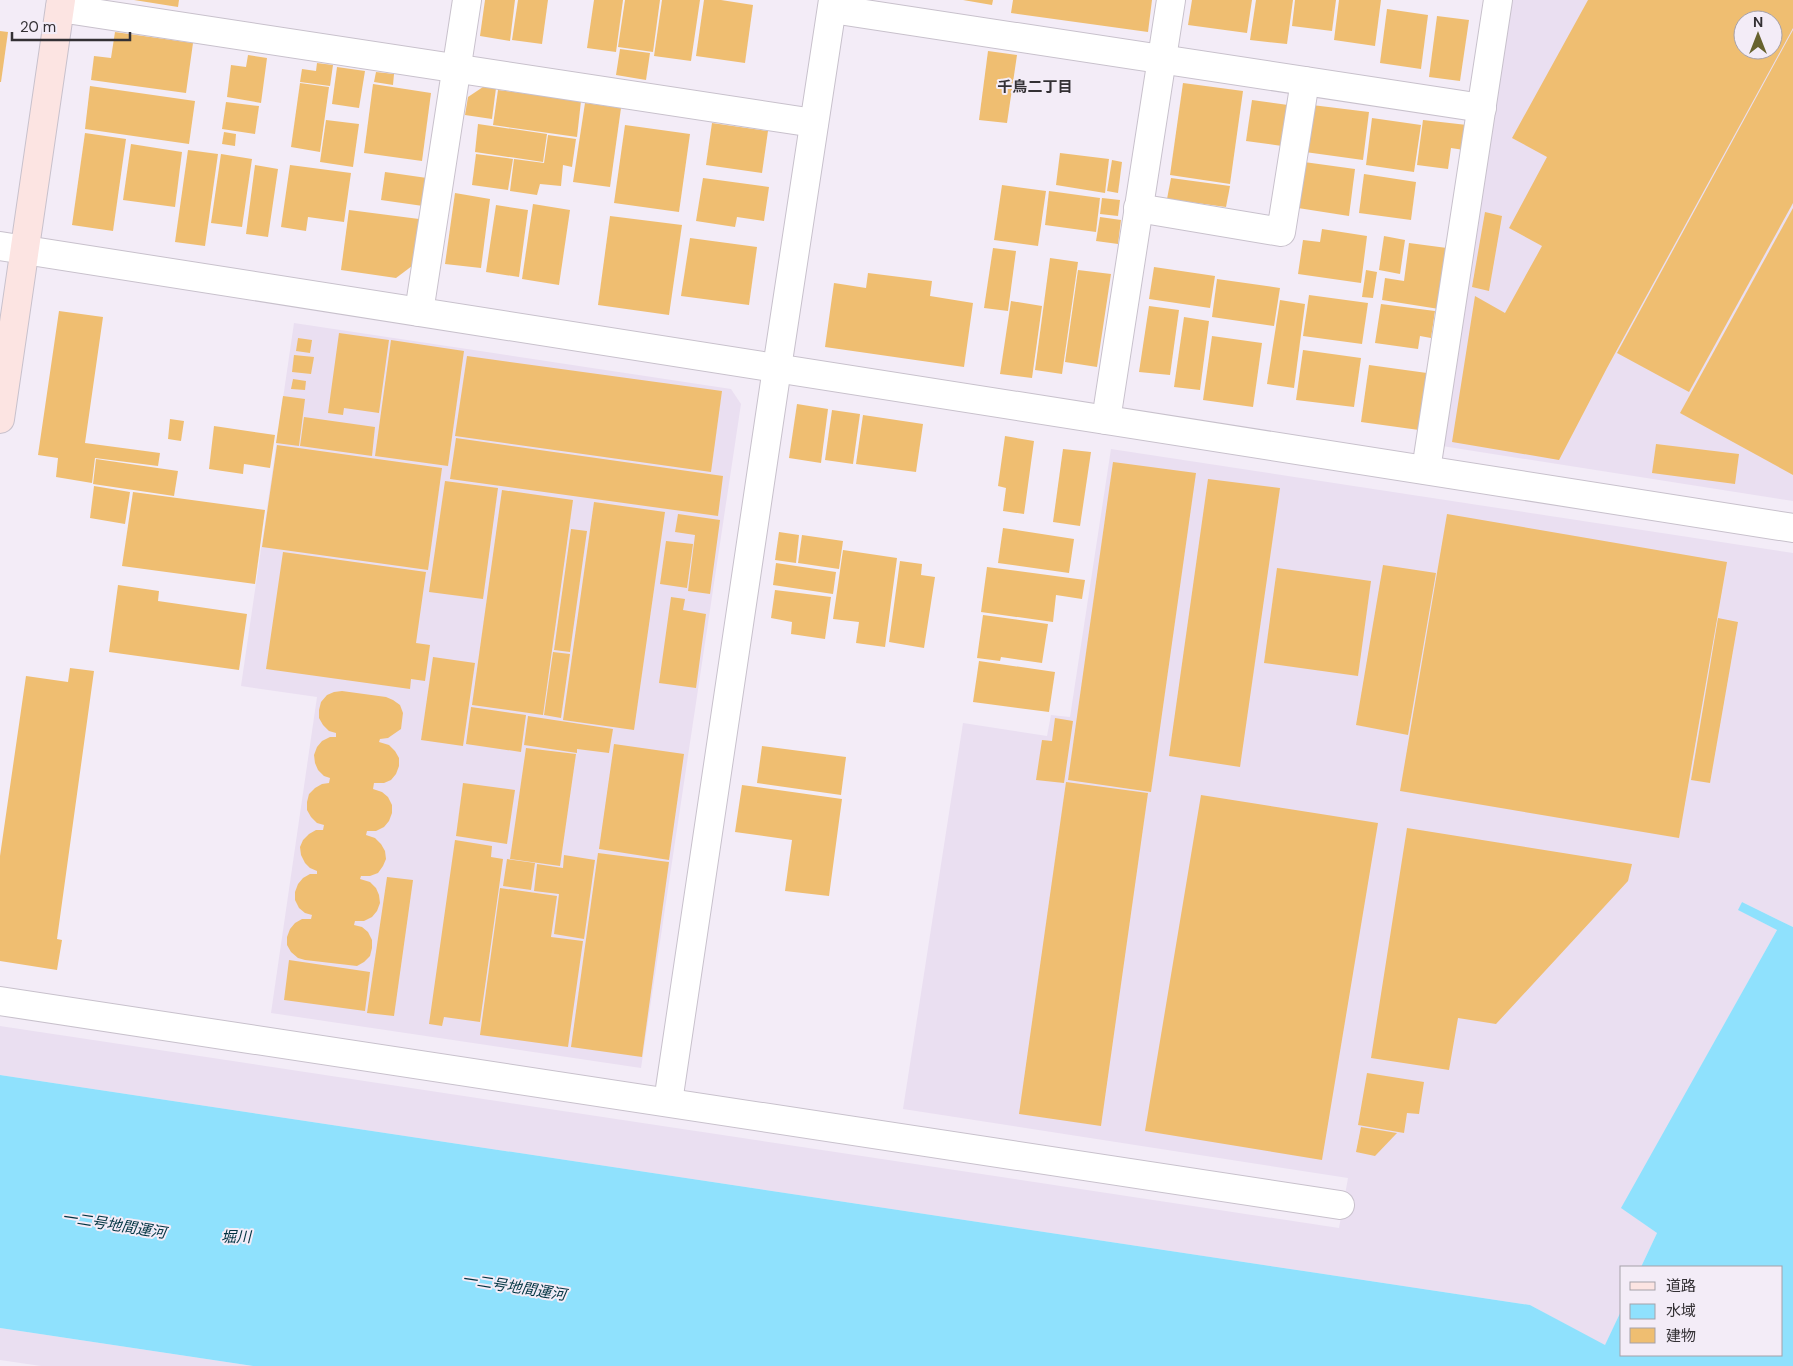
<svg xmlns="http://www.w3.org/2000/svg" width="1793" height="1366" viewBox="0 0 1793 1366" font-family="'DM Sans','Noto Sans JP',sans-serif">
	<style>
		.built { fill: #eadff1; fill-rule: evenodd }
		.water { fill: #8fe1fd }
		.building { fill: #efbe71; fill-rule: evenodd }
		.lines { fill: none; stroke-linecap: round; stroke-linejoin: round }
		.street-casing { stroke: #c8c1cc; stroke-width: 30 }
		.secondary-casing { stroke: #c8c1cc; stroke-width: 30 }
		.street { stroke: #fff; stroke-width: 28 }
		.secondary { stroke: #fce4e2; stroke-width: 28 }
		.labels { text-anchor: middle; stroke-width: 4; stroke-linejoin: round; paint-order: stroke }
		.neighbourhood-label { font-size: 15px; font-weight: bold; fill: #333034; stroke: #f3ecf7 }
		.water-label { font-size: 15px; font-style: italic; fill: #003341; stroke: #f3ecf7 }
	</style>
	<rect width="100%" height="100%" fill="#f3ecf7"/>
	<!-- built -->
	<g class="built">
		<path d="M 1510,0 L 1793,0 L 1793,501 L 1442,446 ZM 1743,20 L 1773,20 L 1773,50 L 1743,50 Z"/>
		<polygon points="294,323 731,389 741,404 641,1068 271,1013 317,697 241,686"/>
		<polygon points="1111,449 1793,553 1793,927 1742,902 1739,910 1777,930 1622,1208 1657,1233 1641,1267 1622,1267 1622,1309 1605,1346 1530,1305 0,1075 0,1026 1339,1228 1348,1178 903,1109 963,723 1047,736 1051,715 1070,717"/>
		<polygon points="0,1328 253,1366 41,1366 0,1360"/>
	</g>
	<!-- water -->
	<polygon class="water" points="1742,902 1793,927 1793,1366 253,1366 0,1328 0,1075 1530,1305 1605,1345 1622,1309 1622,1355 1782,1355 1782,1267 1641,1267 1657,1233 1621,1208 1777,930 1738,910"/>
	<!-- building -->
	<g class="building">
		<polygon points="134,0 179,0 178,7"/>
		<polygon points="485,0 515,0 510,41 480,36"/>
		<polygon points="518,0 548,0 542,44 512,40"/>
		<polygon points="594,0 623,0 616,52 587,48"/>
		<polygon points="625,0 660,0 653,52 618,47"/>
		<polygon points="662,0 700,0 691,61 654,56"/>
		<polygon points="704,0 721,0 753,5 745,63 696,56"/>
		<polygon points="963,0 993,0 992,5"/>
		<polygon points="1013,0 1152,0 1148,32 1011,13"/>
		<polygon points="1192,0 1252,0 1247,33 1188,25"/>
		<polygon points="1256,0 1293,0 1287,44 1250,40"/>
		<polygon points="1295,0 1336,0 1332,31 1292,26"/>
		<polygon points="1339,0 1381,0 1375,46 1334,40"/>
		<path d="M 1588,0 L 1793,0 L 1793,28 L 1607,368 L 1556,340 L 1607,368 L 1559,460 L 1452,442 L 1475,296 L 1505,313 L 1542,246 L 1509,228 L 1547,157 L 1512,138 ZM 1743,20 L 1773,20 L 1773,50 L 1743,50 Z"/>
		<polygon points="1387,9 1428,15 1421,69 1380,63"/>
		<polygon points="1437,16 1469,20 1460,81 1429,77"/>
		<polygon points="1793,30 1793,203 1689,392 1617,353"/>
		<polygon points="0,31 8,32 1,82 0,82"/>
		<polygon points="115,32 193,43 186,93 91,80 94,56 111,58"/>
		<polygon points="620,49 650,53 646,80 616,75"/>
		<polygon points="988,51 1017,55 1007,123 979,120"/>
		<polygon points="248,55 267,58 261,103 227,97 231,65 246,67"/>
		<polygon points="317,63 333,65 330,86 300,82 302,69 316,71"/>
		<polygon points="337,67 365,71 359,108 332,104"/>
		<polygon points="376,72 394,74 393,85 374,82"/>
		<polygon points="300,83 329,87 320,152 291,147"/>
		<polygon points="1183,83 1243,91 1230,184 1170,175"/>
		<polygon points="373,84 431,93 422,161 364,153"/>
		<polygon points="90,86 195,101 189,144 85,129"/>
		<polygon points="483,87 496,88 492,119 465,115 468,97"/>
		<polygon points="498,90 581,101 577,137 493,125"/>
		<polygon points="1252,100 1288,105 1282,146 1246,141"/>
		<polygon points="226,102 259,106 255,134 222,129"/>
		<polygon points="585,103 621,108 610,187 573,182"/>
		<polygon points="1312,105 1369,112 1363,160 1305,152"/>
		<polygon points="1372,118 1421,125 1414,172 1366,165"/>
		<polygon points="326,120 359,124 353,167 320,162"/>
		<polygon points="1423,120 1467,125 1464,150 1451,148 1448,169 1417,165"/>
		<polygon points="712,123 768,131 762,173 706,165"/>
		<polygon points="478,124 547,134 543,162 475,152"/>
		<polygon points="625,125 690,134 679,212 614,203"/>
		<polygon points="224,132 236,134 235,146 222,144"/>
		<polygon points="85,133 126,139 113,231 72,225"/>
		<polygon points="548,135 576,139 572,167 563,165 561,186 540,184 537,195 510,191 514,159 544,163"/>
		<polygon points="131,144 182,152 175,207 123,200"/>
		<polygon points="188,150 218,154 205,246 175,242"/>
		<polygon points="1060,153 1109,159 1105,193 1056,185"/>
		<polygon points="221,154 252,159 242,227 211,223"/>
		<polygon points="476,154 513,159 508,190 472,185"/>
		<polygon points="1112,160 1122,162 1118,193 1107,191"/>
		<polygon points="1304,162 1355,169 1349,216 1298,208"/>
		<polygon points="255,165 278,169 268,237 246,234"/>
		<polygon points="290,165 351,173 344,222 308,217 306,231 281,227"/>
		<polygon points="385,172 427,178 423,206 381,200"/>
		<polygon points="1364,174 1416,182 1411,220 1359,213"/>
		<polygon points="703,178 769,187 764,221 737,217 735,227 696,221"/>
		<polygon points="1171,178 1230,186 1226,207 1167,199"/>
		<polygon points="1002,185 1046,191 1038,246 994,240"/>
		<polygon points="1049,191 1100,198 1096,232 1045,225"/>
		<polygon points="455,193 490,199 481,268 445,264"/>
		<polygon points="1102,198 1120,200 1118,216 1100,214"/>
		<polygon points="533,204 570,210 559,285 522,279"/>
		<polygon points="496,205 528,210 519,277 486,272"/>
		<polygon points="1793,208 1793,475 1680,413"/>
		<polygon points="349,210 419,219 412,266 396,278 341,270"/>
		<polygon points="1485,212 1502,216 1489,291 1472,287"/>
		<polygon points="610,216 682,225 669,315 598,305"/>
		<polygon points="1100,217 1121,220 1118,244 1096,241"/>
		<polygon points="1322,229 1367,236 1361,283 1298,274 1303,240 1320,242"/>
		<polygon points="1384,236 1405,240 1400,274 1379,270"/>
		<polygon points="690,238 757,247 749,305 681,296"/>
		<polygon points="1409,243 1447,248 1439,309 1382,300 1385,278 1404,281"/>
		<polygon points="993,248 1016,251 1008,311 984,308"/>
		<polygon points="1050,258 1078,262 1062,374 1035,370"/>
		<polygon points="1154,267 1215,276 1210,308 1149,299"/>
		<polygon points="1078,270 1111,274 1097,367 1065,362"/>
		<polygon points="1366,270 1377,272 1373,298 1362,297"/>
		<polygon points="868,273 932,281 930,296 973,303 964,367 825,347 834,283 866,288"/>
		<polygon points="1217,279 1280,288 1274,326 1212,317"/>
		<polygon points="1309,295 1368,303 1362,344 1303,336"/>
		<polygon points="1280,300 1305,304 1294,388 1267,384"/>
		<polygon points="1011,301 1042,306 1032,378 1000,374"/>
		<polygon points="1381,304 1435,311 1431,338 1420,336 1418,349 1375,343"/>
		<polygon points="1149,306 1179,310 1170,375 1139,372"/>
		<polygon points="59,311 103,317 85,443 160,453 158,466 95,458 92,483 56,477 58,458 38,455"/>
		<polygon points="1184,317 1209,321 1200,390 1174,387"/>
		<polygon points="339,333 389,340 379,413 344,408 343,415 328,413"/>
		<polygon points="1212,336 1262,343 1253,407 1203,400"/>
		<polygon points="298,338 312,340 310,353 296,351"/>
		<polygon points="391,340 464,351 448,466 375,456"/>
		<polygon points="1303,350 1361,358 1354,407 1296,400"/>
		<polygon points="294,355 314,357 311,374 292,372"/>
		<polygon points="467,356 722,391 711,472 455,436"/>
		<polygon points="1369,365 1427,373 1419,430 1361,422"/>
		<polygon points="293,379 306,381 305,390 291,389"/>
		<polygon points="283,396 305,399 299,446 276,443"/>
		<polygon points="797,404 828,409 821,463 789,458"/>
		<polygon points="832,410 860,414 853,464 825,460"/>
		<polygon points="863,415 923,424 916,472 856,464"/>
		<polygon points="304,417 375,427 372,456 300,446"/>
		<polygon points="170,419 184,421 181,441 168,439"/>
		<polygon points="214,426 275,435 270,468 244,464 243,474 209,469"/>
		<polygon points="1005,436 1034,441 1024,514 1003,511 1006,488 998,486"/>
		<polygon points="456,438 723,476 718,516 450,479"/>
		<polygon points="1656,444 1739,454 1735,484 1652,473"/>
		<polygon points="277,445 442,468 428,570 262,547"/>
		<polygon points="1063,449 1091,452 1080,526 1053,522"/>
		<polygon points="96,459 178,471 174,496 93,484"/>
		<polygon points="1113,462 1196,473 1151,792 1068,780"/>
		<polygon points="1208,479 1280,488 1240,767 1169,756"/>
		<polygon points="445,481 498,488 483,599 429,592"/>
		<polygon points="94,486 130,492 125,524 90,518"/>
		<polygon points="502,490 573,500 543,715 472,705"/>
		<polygon points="133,492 265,510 255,584 122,566"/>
		<polygon points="594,502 665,512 634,730 563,720"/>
		<polygon points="678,514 720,520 710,594 688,591 695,535 675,532"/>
		<polygon points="1447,514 1727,562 1679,838 1400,791"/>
		<polygon points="1003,528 1074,539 1069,573 998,563"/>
		<polygon points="571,529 587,531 570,652 554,650"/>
		<polygon points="779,532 799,535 796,563 775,560"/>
		<polygon points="802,535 843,541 839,569 798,563"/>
		<polygon points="666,541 693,544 687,588 660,584"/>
		<polygon points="843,550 897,558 885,647 856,643 859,622 833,619"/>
		<polygon points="283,552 426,572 416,643 430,645 425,681 411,679 410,689 266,669"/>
		<polygon points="900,561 922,564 921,575 935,577 924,648 889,642"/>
		<polygon points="776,563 836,572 833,594 773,585"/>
		<polygon points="1383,565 1436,573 1408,735 1356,725"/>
		<polygon points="987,567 1085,580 1082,599 1056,595 1053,622 981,612"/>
		<polygon points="1277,568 1371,581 1358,676 1264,663"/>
		<polygon points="118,585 159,591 158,601 247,614 239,670 109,652"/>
		<polygon points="775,590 831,597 825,639 791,634 792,622 771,618"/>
		<polygon points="671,597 685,599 683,610 706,614 696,688 659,683"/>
		<polygon points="983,615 1048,624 1042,663 1001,657 1000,661 977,658"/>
		<polygon points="1718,618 1738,622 1710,783 1691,780"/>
		<polygon points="553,652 570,654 561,718 544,715"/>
		<polygon points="433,657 475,663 463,746 421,740"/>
		<polygon points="979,661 1055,672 1049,712 973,702"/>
		<polygon points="70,668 94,671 57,939 62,940 57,970 0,961 0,856 26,676 68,682"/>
		<polygon points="342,691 386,697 393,700 400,705 403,713 401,729 388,738 380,739 379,742 389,745 395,751 399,758 399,766 396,774 391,780 384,783 374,783 373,789 382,792 388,797 392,805 392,813 389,821 384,827 376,831 367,831 366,835 375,838 381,844 385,851 386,859 383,866 378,873 370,876 361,876 360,879 370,882 376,888 379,895 380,903 377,911 372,917 364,921 355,921 354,925 362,927 368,932 372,940 372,948 370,956 364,962 357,966 305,960 298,958 291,952 287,945 287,937 290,929 295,923 302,919 311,919 312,915 305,913 299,908 295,900 295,892 298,884 303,878 310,874 317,874 317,871 310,868 305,863 301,855 300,847 303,840 309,834 316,830 323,830 324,825 317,823 311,817 307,810 307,802 309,794 315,788 322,784 329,783 330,778 324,776 318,770 315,763 314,755 317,747 322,741 330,737 336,737 336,733 329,731 323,725 319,718 319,710 321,702 327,695 334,692"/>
		<polygon points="471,707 526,715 521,752 466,744"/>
		<polygon points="528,716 613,729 609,753 577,749 577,753 524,745"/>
		<polygon points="1055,718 1073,721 1064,783 1036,780 1042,740 1052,741"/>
		<polygon points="614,744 684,754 669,860 599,849"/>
		<polygon points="762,746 846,757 841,795 757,783"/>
		<polygon points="526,748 576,754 560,866 510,859"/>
		<polygon points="1066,782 1148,793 1101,1126 1019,1114"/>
		<polygon points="463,783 515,790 507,844 456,836"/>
		<polygon points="742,785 842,799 829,896 785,891 792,840 735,832"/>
		<polygon points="1201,795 1378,823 1322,1160 1145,1131"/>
		<polygon points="1407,828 1632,864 1628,881 1496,1024 1458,1018 1449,1070 1371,1058"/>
		<polygon points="455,840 492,846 491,857 503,859 480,1022 444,1017 442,1026 429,1024"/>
		<polygon points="598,853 669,862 642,1057 571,1047"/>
		<polygon points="564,855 595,860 584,939 554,934 559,894 534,891 537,864 563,868"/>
		<polygon points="507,859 535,863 531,890 503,886"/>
		<polygon points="387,877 413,880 394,1016 367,1013"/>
		<polygon points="500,888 557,896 551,937 583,941 568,1047 480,1035"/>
		<polygon points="289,960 370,972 365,1011 284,1000"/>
		<polygon points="1367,1073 1424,1082 1419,1114 1407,1113 1404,1133 1358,1125"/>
		<polygon points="1361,1127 1397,1133 1375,1156 1356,1152"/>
	</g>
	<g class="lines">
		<!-- street casing -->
		<g class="street-casing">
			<g id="street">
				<polyline points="60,8 814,123"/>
				<polyline points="832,9 1482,108"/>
				<polyline points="1138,208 1281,232 1305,81"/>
				<polyline points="0,246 1793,528"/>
				<polyline points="419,312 467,0"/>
				<polyline points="1106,420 1171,0"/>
				<polyline points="1426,470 1498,0"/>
				<polyline points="0,1001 1340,1205"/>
				<polyline points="668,1102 777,368 833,0"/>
			</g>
		</g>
		<!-- secondary casing -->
		<g class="secondary-casing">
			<polyline id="secondary" points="0,419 61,0"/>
		</g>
		<!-- street -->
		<use href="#street" class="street"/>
		<!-- secondary -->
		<use href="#secondary" class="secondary"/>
	</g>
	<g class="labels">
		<!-- neighbourhood labels -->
		<g class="neighbourhood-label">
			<text x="1035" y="92">千鳥二丁目</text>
		</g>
		<!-- water labels -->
		<g class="water-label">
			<text transform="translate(114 1225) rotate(9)" y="5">一二号地間運河</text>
			<text x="236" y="1242">堀川</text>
			<text transform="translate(514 1287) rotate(9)" y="5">一二号地間運河</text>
		</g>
	</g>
	<!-- legend -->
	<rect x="1620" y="1266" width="162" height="90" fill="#f3ecf7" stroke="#a6a1a9"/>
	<rect x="1630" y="1282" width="25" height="8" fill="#fce4e2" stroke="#a6a1a9"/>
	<text x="1666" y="1291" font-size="15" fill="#333034">道路</text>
	<rect x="1630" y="1304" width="25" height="15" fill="#8fe1fd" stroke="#a6a1a9"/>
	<text x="1666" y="1316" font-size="15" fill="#333034">水域</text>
	<rect x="1630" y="1328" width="25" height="15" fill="#efbe71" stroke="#a6a1a9"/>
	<text x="1666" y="1341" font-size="15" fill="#333034">建物</text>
	<!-- north arrow -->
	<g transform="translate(1758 35)"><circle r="24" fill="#f3ecf7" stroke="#a6a1a9"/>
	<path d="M0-4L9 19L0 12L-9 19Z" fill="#67622f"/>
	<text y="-8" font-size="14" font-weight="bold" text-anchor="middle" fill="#333034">N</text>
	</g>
	<!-- scale -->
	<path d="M12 32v8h118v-8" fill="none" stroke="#333034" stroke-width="2.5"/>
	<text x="20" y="32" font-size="15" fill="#333034" stroke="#f3ecf7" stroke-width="4" paint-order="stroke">20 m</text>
</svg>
